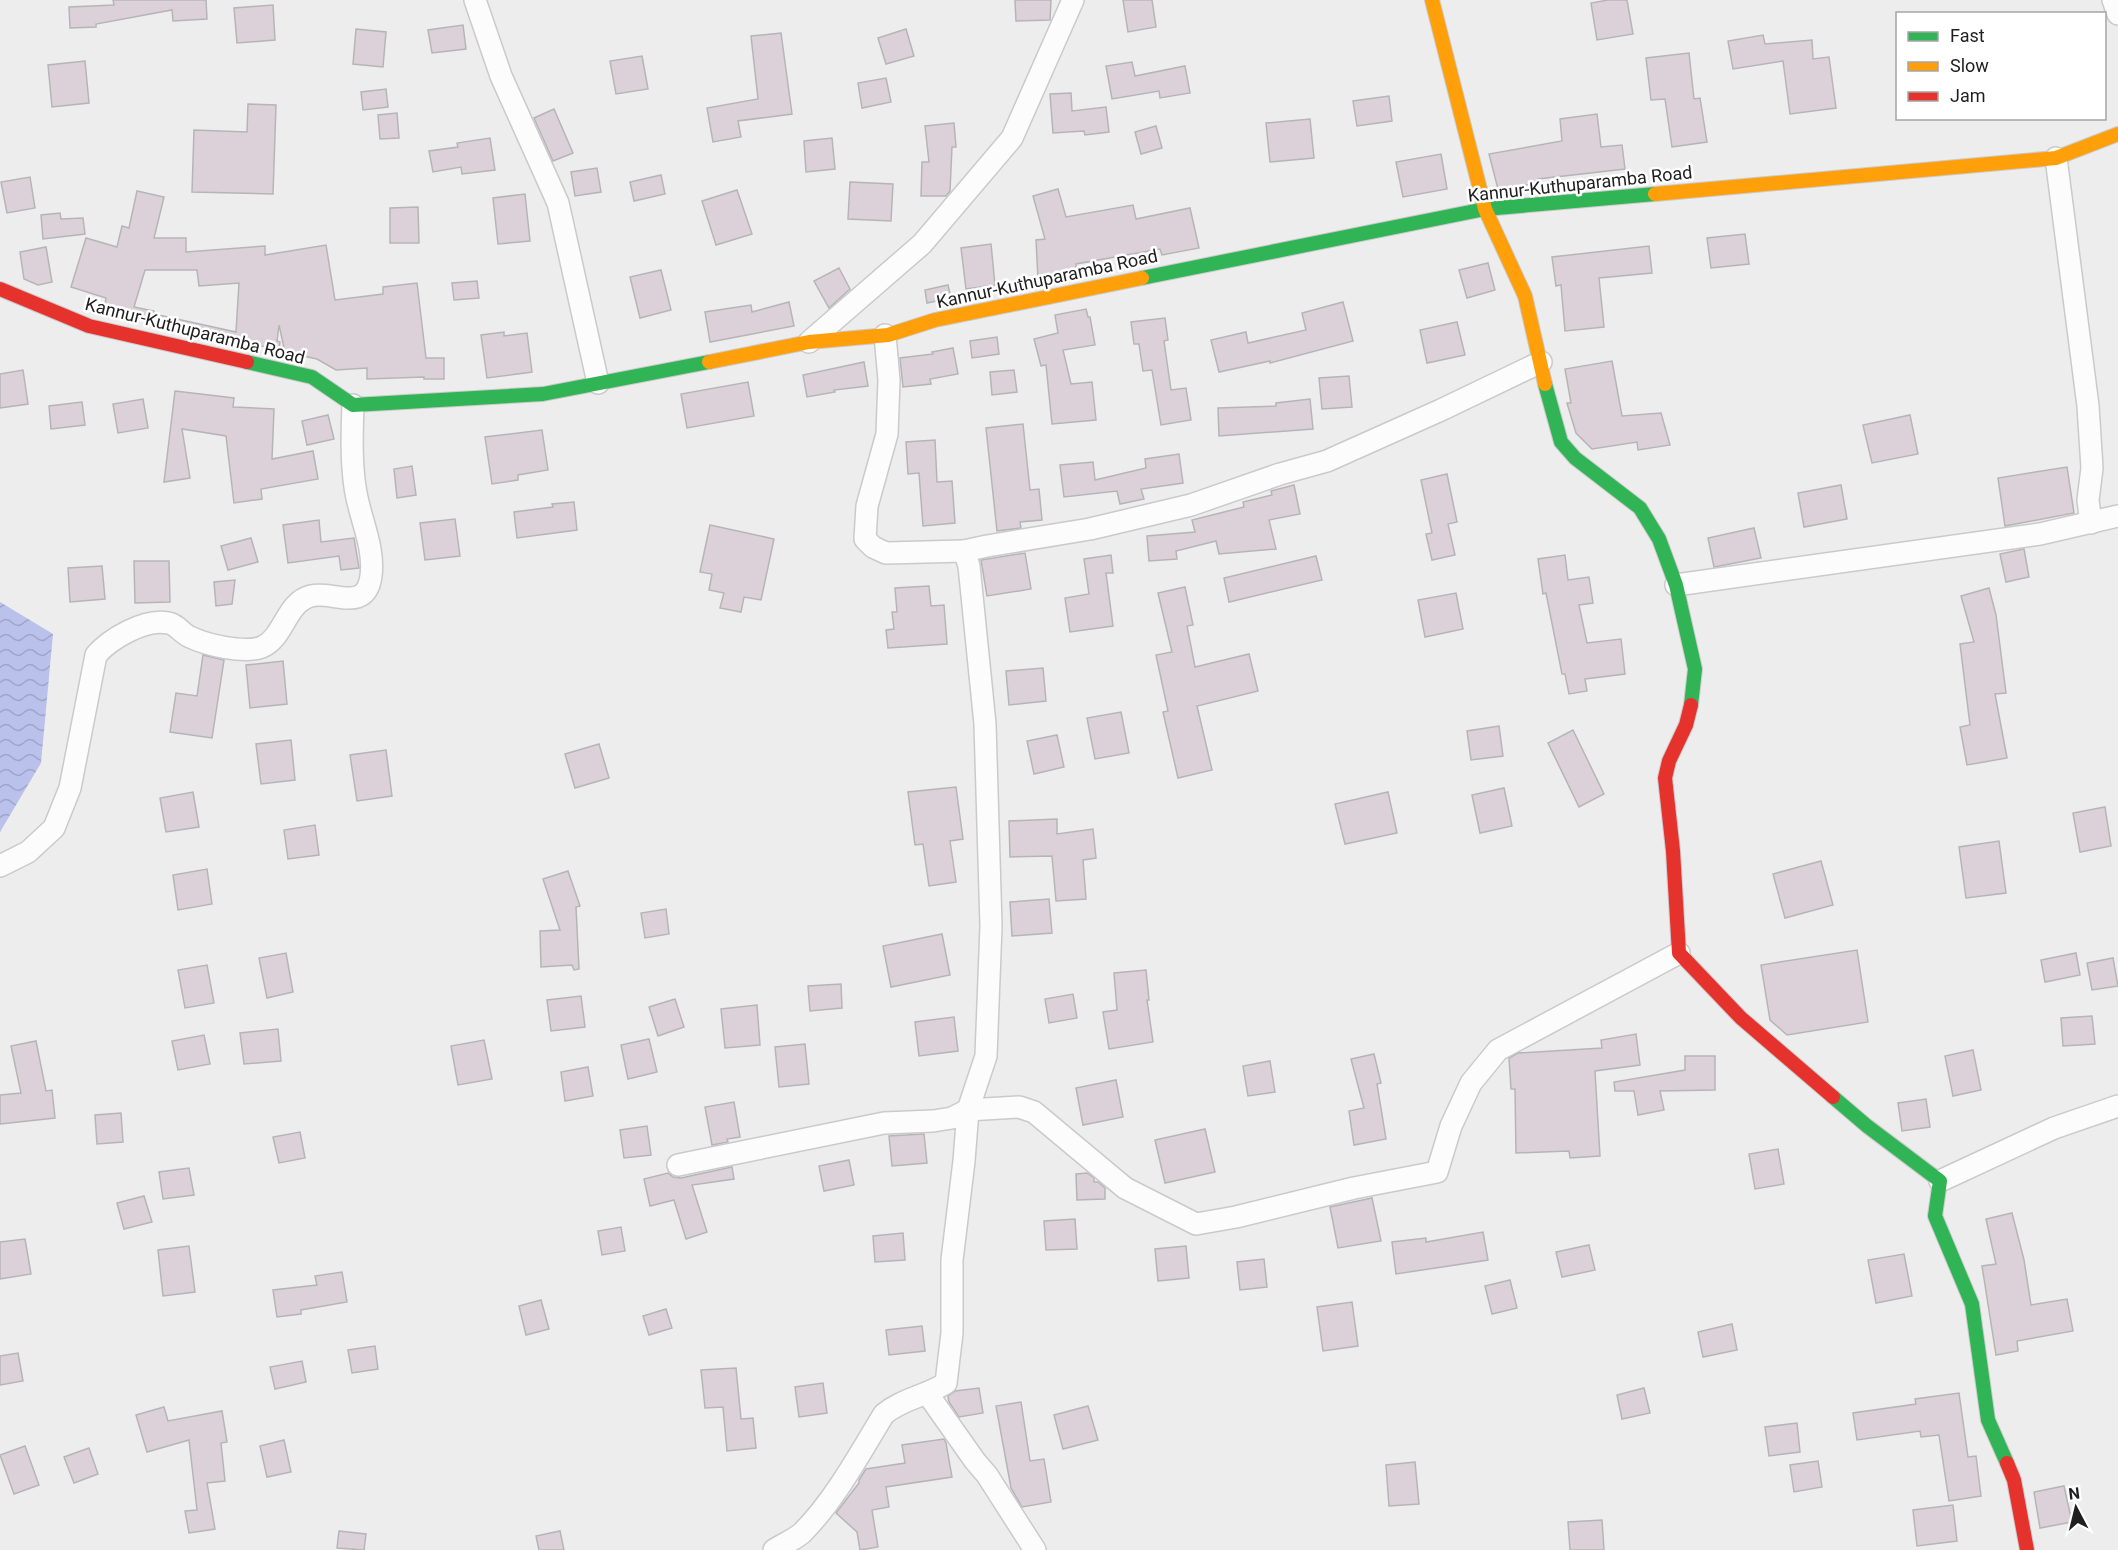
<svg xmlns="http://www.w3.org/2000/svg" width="2118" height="1550" viewBox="0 0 2118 1550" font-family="Roboto,sans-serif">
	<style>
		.water { fill: url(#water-waves) }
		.building { fill: #dcd1d9; stroke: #b6b5b6; stroke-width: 1.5; fill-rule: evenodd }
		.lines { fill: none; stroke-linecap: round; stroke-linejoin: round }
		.street-casing { stroke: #cbcacb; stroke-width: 24 }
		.fast-casing { stroke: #cbcacb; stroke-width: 16 }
		.slow-casing { stroke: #cbcacb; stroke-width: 16 }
		.jam-casing { stroke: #cbcacb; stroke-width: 16 }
		.street { stroke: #fcfcfc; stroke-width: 21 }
		.fast { stroke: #30b455; stroke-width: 14 }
		.slow { stroke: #ff9f0a; stroke-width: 14 }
		.jam { stroke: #e5322d; stroke-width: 14 }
		.labels { text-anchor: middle; stroke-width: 5; stroke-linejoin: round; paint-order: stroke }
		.street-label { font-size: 18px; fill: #1f1f20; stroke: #fff }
	</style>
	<defs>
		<pattern id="water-waves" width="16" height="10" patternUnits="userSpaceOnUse" patternTransform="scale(1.5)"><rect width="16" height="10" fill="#bac1eb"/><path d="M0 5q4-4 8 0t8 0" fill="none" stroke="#9fa5c9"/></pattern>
	</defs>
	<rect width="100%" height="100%" fill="#eeedee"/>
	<!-- water -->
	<polygon class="water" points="0,602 53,634 41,763 0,832"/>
	<!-- building -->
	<g class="building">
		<polygon points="113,0 206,0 207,19 173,21 172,10 96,24 96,27 70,28 69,7 114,5"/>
		<polygon points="1015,0 1051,0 1050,20 1016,21"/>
		<polygon points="1123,0 1152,0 1156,27 1128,32"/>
		<polygon points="1608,0 1627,0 1633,34 1597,40 1591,3"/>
		<polygon points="273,5 275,40 237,43 234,8"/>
		<polygon points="463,25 466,49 432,53 428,30"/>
		<polygon points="356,29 386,32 383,67 353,64"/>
		<polygon points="906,29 914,56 886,64 878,38"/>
		<polygon points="781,33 792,114 738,121 741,137 713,142 707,108 758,99 751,36"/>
		<polygon points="1763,35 1765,44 1812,40 1813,59 1829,57 1836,108 1790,114 1783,61 1733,69 1728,41"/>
		<polygon points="1689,53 1694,99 1700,98 1707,142 1672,147 1665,99 1651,100 1646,58"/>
		<polygon points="642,56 648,89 616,94 610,61"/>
		<polygon points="85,61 89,103 52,107 48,65"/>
		<polygon points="1132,62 1135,76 1185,66 1190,93 1160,98 1159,91 1112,99 1106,66"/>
		<polygon points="886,78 891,102 862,108 858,83"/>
		<polygon points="386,89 388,107 363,110 361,92"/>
		<polygon points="1071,93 1072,111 1106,107 1109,132 1085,135 1084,131 1053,133 1050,94"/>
		<polygon points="1389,96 1392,121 1357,126 1353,101"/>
		<polygon points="248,104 276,105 273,194 192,192 194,130 247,132"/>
		<polygon points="554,109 573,153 553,161 534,118"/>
		<polygon points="397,113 399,138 380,139 378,115"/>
		<polygon points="1597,114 1601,147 1622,145 1625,169 1538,179 1539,183 1498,189 1489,154 1562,141 1560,119"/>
		<polygon points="1310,119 1314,158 1270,162 1266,123"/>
		<polygon points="954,123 956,147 952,147 950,191 946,196 921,196 922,162 929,162 925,126"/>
		<polygon points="1156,126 1162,148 1141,154 1135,132"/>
		<polygon points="490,138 495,170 462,174 461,167 433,172 429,151 458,147 457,143"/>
		<polygon points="832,138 835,169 806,172 804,141"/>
		<polygon points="1441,154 1447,189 1403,197 1396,162"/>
		<polygon points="597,168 601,192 575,196 571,172"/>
		<polygon points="661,175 665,194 634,201 630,182"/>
		<polygon points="30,177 35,208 7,213 1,182"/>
		<polygon points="850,182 893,184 891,221 848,219"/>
		<polygon points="1058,189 1066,217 1133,205 1136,219 1190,208 1199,248 1162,255 1160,249 1076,264 1076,272 1038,279 1036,240 1045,239 1033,196"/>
		<polygon points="737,190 752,234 716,245 702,201"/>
		<path d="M 137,191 L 164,197 L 154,238 L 186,238 L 186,252 L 265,246 L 265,255 L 326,245 L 335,300 L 383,294 L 383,287 L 417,283 L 426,358 L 444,358 L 444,379 L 424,379 L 424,377 L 367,379 L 367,368 L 336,370 L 317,359 L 285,352 L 279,325 L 277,341 L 280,342 L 279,350 L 104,310 L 106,298 L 71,287 L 86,238 L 117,247 L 122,226 L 129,228 ZM 145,270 L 197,270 L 199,286 L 239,283 L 236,332 L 154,314 L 154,311 L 134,307 Z"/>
		<polygon points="525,194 530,241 498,244 493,198"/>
		<polygon points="418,207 419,243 390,243 390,208"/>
		<polygon points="60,213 61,219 83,218 85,234 43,239 41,215"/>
		<polygon points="1745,234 1749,264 1711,268 1707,238"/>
		<polygon points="991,244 995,285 966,289 961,248"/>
		<polygon points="1649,246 1652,273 1599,278 1604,327 1565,331 1561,285 1556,286 1552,257"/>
		<polygon points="46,247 52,282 38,285 24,279 20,252"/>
		<polygon points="1488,263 1495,290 1467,298 1459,270"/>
		<polygon points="839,268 850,289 829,308 814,281"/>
		<polygon points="661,270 671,310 640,318 630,277"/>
		<polygon points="477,281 479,298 454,300 452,283"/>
		<polygon points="948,285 951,298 927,303 925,290"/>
		<polygon points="789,302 794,326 710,342 705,312 751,305 752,312"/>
		<polygon points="1343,302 1353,341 1270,363 1270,361 1219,372 1211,340 1246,332 1248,343 1306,330 1302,313"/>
		<polygon points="1086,309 1088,317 1090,317 1095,345 1063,350 1071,384 1092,382 1096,420 1052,424 1046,365 1041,366 1034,339 1058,333 1055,315"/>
		<polygon points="1165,318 1168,340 1164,341 1171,390 1186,388 1191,420 1161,425 1152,370 1143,371 1139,344 1134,344 1131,322"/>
		<polygon points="1457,322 1465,355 1427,363 1420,330"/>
		<polygon points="504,332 504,336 527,333 532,372 487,378 481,335"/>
		<polygon points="997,337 999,354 972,358 970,341"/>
		<polygon points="953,348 958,374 930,379 931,384 903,387 900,358 933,354 932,352"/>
		<polygon points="1612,361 1622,416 1661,413 1670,445 1638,450 1637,442 1592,449 1576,433 1567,403 1571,403 1565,369"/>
		<polygon points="864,362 868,386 834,390 835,392 807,397 803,375"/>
		<polygon points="23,370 28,404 0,408 0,374"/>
		<polygon points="1014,370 1017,392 992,395 990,372"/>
		<polygon points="1349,376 1352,407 1322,409 1319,378"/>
		<polygon points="748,382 754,416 687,428 681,394"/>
		<polygon points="175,391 234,398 233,407 274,409 272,459 313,451 318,479 261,489 262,499 234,503 226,436 182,429 190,478 164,482"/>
		<polygon points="143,399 148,428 118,433 113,404"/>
		<polygon points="1310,399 1313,429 1219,436 1218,408 1276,406 1276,403"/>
		<polygon points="82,402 85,425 51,429 49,406"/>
		<polygon points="328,415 334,439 307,445 302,421"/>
		<polygon points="1910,415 1918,454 1872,463 1863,425"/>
		<polygon points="1023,424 1030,490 1039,489 1042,520 1020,522 1021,528 997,531 986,428"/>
		<polygon points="542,430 548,470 518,475 518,480 492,484 485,437"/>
		<polygon points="935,440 937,482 952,481 955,523 923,526 919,473 908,474 906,442"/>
		<polygon points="1179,454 1183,483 1141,489 1144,499 1120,504 1117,491 1064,497 1060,465 1093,462 1095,480 1146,468 1145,459"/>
		<polygon points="412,466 416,495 397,498 394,469"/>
		<polygon points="2067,467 2074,513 2005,526 1998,478"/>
		<polygon points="1447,474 1457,522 1448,524 1455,555 1432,560 1426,534 1432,533 1421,480"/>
		<polygon points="1294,485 1300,514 1269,520 1276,549 1219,554 1216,541 1176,551 1177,559 1149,561 1147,536 1195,532 1192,520 1244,507 1243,502 1272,495 1271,491"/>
		<polygon points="1841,485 1847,519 1804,527 1798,493"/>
		<polygon points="574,502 577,530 517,538 514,512 553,507 552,504"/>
		<polygon points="455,519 460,556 425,560 420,523"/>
		<polygon points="319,520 321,542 354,538 359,568 341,570 339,556 288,563 283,525"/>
		<polygon points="710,525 774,539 761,600 744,597 741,612 720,608 724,593 709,590 712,574 700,572"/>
		<polygon points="1754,528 1761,558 1714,567 1708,538"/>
		<polygon points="251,538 258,562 228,570 221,546"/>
		<polygon points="2024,549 2029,577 2006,582 2000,554"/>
		<polygon points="1025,553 1031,589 987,596 981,560"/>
		<polygon points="1111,555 1113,573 1106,573 1113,626 1070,632 1065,598 1089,594 1084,559"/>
		<polygon points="1565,555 1568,580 1589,577 1593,603 1579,605 1587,643 1621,639 1625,674 1585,679 1587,691 1569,694 1565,674 1562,674 1546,593 1543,594 1538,559"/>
		<polygon points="1316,556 1322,580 1229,602 1224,578"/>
		<polygon points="134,561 169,561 170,602 135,603"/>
		<polygon points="102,566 105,599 70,602 68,568"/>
		<polygon points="235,580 232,604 216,606 214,582"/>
		<polygon points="929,586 931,606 944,605 947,644 888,648 886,630 894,629 892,612 897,612 895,588"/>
		<polygon points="1185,587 1193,625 1187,626 1195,667 1249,654 1258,691 1197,706 1212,770 1178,778 1163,712 1168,711 1156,655 1172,652 1158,593"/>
		<polygon points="1989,588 1996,615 2006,693 1995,694 2007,758 1967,765 1960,727 1970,725 1960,644 1974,642 1961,596"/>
		<polygon points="1456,593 1463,629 1425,637 1418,600"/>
		<polygon points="203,655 224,660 212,738 170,732 176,693 197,696"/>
		<polygon points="283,661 287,704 250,708 246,665"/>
		<polygon points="1043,668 1046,701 1009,705 1006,671"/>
		<polygon points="1121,712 1129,753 1095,759 1087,718"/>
		<polygon points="1499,726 1503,756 1471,760 1467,731"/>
		<polygon points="1573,730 1604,794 1579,807 1548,743"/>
		<polygon points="1057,735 1064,767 1034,774 1027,741"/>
		<polygon points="291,740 295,780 261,784 256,744"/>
		<polygon points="599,744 609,778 575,788 565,754"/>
		<polygon points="386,750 392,796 357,801 350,755"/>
		<polygon points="956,787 963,839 950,841 956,882 929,886 923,844 915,845 908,792"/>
		<polygon points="1504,788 1512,826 1480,833 1472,795"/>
		<polygon points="193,792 199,827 166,832 160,798"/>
		<polygon points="1388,792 1397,833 1345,844 1335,804"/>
		<polygon points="2105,807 2111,846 2080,852 2073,813"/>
		<polygon points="1057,819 1057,834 1093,829 1096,858 1083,860 1086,899 1056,901 1052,856 1010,857 1009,821"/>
		<polygon points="315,825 319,855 288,859 284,830"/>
		<polygon points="1999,841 2006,893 1966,898 1959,847"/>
		<polygon points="1821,861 1833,905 1785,918 1773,874"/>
		<polygon points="207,869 212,904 178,910 173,875"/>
		<polygon points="568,871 580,906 576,907 579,969 574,970 572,965 541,967 540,931 560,930 543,879"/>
		<polygon points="1049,899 1052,933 1012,936 1010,902"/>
		<polygon points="666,909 669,934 645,938 641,913"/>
		<polygon points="942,934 950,975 891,987 883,946"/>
		<polygon points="1857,950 1868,1022 1787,1035 1770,1020 1761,965"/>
		<polygon points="286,953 293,992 267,998 259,958"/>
		<polygon points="2076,953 2080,975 2045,982 2041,960"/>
		<polygon points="2113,958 2118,986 2092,990 2087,963"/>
		<polygon points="207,965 214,1003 185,1008 178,970"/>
		<polygon points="1146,970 1149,1000 1147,1000 1153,1042 1109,1049 1103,1012 1117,1010 1114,973"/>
		<polygon points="841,984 842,1008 810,1011 808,986"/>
		<polygon points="1073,994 1077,1018 1049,1023 1045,999"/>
		<polygon points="581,996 585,1027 551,1031 547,1000"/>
		<polygon points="675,999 684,1027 658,1036 649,1007"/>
		<polygon points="757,1005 760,1045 725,1048 721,1009"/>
		<polygon points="2092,1016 2095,1044 2063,1046 2061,1018"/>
		<polygon points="954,1017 958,1051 919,1056 915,1022"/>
		<polygon points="278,1029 281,1061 244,1064 240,1033"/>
		<polygon points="1636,1034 1640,1065 1595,1071 1600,1156 1570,1158 1569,1151 1516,1153 1515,1089 1511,1089 1509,1058 1518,1053 1602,1048 1601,1040"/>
		<polygon points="204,1035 210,1064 178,1070 172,1041"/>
		<polygon points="649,1039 657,1072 628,1079 621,1045"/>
		<polygon points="484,1040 492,1079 458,1085 451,1046"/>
		<polygon points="36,1041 46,1091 52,1090 55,1118 0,1124 0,1095 21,1093 11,1046"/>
		<polygon points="805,1044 809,1084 779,1087 775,1047"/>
		<polygon points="1973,1050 1981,1090 1953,1096 1945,1056"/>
		<polygon points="1374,1054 1381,1083 1377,1084 1386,1139 1354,1145 1349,1111 1364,1108 1351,1059"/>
		<polygon points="1685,1056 1715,1056 1715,1090 1660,1091 1664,1110 1638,1115 1634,1091 1615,1091 1614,1082 1685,1070"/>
		<polygon points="1270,1061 1275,1092 1248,1096 1243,1066"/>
		<polygon points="588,1067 593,1096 565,1101 561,1072"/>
		<polygon points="1116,1080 1123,1117 1083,1125 1076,1088"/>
		<polygon points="1926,1099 1930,1127 1902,1131 1898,1103"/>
		<polygon points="734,1102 740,1137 727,1139 728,1142 712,1145 705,1107"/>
		<polygon points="121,1113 123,1142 97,1144 95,1115"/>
		<polygon points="647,1126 651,1155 624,1158 620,1130"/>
		<polygon points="1205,1129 1215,1172 1165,1183 1155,1140"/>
		<polygon points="300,1132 305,1158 279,1163 273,1137"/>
		<polygon points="924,1134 927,1163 892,1166 889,1136"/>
		<polygon points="1778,1149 1784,1184 1755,1189 1749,1154"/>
		<polygon points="849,1160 854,1185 824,1191 819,1166"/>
		<polygon points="732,1167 734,1179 692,1185 707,1232 686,1239 674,1200 650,1206 644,1179 668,1173 673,1177 681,1178"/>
		<polygon points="189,1168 194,1195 163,1199 159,1172"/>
		<polygon points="1087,1173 1094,1178 1094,1182 1098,1182 1105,1188 1105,1199 1077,1200 1076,1174"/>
		<polygon points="144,1196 152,1222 124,1229 117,1203"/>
		<polygon points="1372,1198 1381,1241 1338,1248 1330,1207"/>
		<polygon points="2012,1213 2024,1260 2031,1305 2067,1299 2073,1331 2017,1341 2018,1351 1996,1355 1982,1266 1996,1264 1986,1219"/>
		<polygon points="1075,1219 1077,1249 1046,1250 1044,1221"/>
		<polygon points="621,1227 625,1251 602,1255 598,1231"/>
		<polygon points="1483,1232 1488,1260 1396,1274 1392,1242 1426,1238 1426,1242"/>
		<polygon points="903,1233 905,1260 875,1262 873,1236"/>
		<polygon points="25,1239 31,1274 0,1279 0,1242"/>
		<polygon points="1589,1245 1595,1270 1562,1277 1556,1252"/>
		<polygon points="189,1246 195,1292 163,1296 158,1250"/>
		<polygon points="1186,1246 1189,1278 1158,1281 1155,1249"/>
		<polygon points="1904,1254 1912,1296 1876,1303 1868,1260"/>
		<polygon points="1264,1259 1267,1287 1240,1290 1237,1262"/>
		<polygon points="342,1272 347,1302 301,1310 301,1314 277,1317 273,1290 317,1285 315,1276"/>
		<polygon points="1510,1280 1517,1308 1492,1314 1485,1286"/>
		<polygon points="541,1300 549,1329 526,1335 519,1306"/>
		<polygon points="1352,1302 1358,1346 1323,1351 1317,1307"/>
		<polygon points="666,1309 672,1328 649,1335 643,1316"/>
		<polygon points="1732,1324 1737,1350 1703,1357 1698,1332"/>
		<polygon points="922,1326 925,1351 889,1355 886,1330"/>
		<polygon points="375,1346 378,1369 352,1373 348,1350"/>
		<polygon points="18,1353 23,1381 0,1385 0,1356"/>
		<polygon points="302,1361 306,1382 275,1389 270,1367"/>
		<polygon points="736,1368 741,1419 753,1418 756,1448 727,1451 723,1407 705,1408 701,1370"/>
		<polygon points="823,1383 827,1413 799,1417 795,1387"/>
		<polygon points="979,1388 983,1413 959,1417 949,1402 948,1396 955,1391"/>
		<polygon points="1644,1388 1650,1413 1622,1419 1617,1395"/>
		<polygon points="1959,1393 1968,1457 1976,1456 1981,1496 1949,1501 1939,1435 1921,1437 1920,1431 1857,1440 1853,1413 1916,1404 1915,1399"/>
		<polygon points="1021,1402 1030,1461 1044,1459 1051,1502 1022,1507 1011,1488 996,1406"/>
		<polygon points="1088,1406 1098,1440 1063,1449 1054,1415"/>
		<polygon points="164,1407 168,1421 222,1411 227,1442 221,1443 225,1481 207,1483 215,1529 189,1533 185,1511 197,1510 189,1440 147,1452 136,1415"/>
		<polygon points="1797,1423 1800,1452 1769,1456 1765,1427"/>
		<polygon points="944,1439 946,1443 952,1477 886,1487 889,1507 872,1510 878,1547 860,1550 857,1532 836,1513 859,1483 859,1480 866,1469 905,1463 902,1445"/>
		<polygon points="284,1440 291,1472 267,1477 260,1446"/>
		<polygon points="25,1446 39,1485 14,1494 0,1455"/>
		<polygon points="89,1448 98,1474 74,1483 64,1457"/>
		<polygon points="1818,1461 1822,1487 1794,1492 1790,1465"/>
		<polygon points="1415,1462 1419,1504 1389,1506 1386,1465"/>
		<polygon points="2064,1486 2072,1522 2040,1528 2034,1492"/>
		<polygon points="1953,1505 1957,1541 1917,1546 1913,1510"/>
		<polygon points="1602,1520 1604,1550 1570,1550 1568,1522"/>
		<polygon points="339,1531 366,1534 364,1550 337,1548"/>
		<polygon points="560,1531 564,1550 539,1550 536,1536"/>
	</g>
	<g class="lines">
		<!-- street casing -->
		<g class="street-casing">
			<g id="street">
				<polyline points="475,0 501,76 558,203 598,383"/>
				<polyline points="2113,0 2118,14"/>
				<polyline points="2056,158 2088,406 2092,468 2088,500 2091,523"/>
				<polyline points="809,342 922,244 1012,138 1073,0"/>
				<polyline points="964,551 987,546 1090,529 1191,505 1280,474 1327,461 1441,410 1541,362"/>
				<polyline points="1676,585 2040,534 2118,516"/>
				<path d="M 0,866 L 28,852 L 54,828 L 70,788 L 96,655 C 110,639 145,618 168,623 C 177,624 182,634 190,637 C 207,645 244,654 262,647 C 284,638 286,602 311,596 C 332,590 366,614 371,576 C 375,546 359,517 355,487 C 351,460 352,432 353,405"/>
				<polyline points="678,1165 884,1123 933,1121 952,1118 968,1110 1019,1107 1034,1112 1125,1188 1196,1224 1236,1217 1354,1188 1437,1172 1451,1126 1471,1083 1498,1050 1679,953"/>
				<polyline points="1940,1181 2054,1128 2118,1106"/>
				<polyline points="927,1393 975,1461 987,1475 1035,1550"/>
				<path d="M 774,1550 C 783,1544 794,1540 802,1533 C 835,1500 860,1453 884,1414 C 902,1399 926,1396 946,1383 L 952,1333 L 952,1260 L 964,1161 L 968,1110 L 986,1056 L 991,926 L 985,724 L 969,566 L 964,551 L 886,553 L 873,547 L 865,539 L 867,506 L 887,434 L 889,380 L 885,335"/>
			</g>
		</g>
		<!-- fast casing -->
		<g class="fast-casing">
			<g id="fast">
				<polyline points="1142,278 1485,209 1655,194"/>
				<polyline points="247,362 312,377 353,405 543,394 709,362"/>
				<polyline points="1545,384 1561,442 1575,458 1640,508 1659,539 1676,585 1695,669 1691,705"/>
				<polyline points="1833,1097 1867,1126 1940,1181 1935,1216 1972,1304 1988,1420 2007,1463"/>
			</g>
		</g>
		<!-- slow casing -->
		<g class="slow-casing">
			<g id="slow">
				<polyline points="1432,0 1485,209 1525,296 1545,384"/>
				<polyline points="1655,194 2056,158 2118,134"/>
				<polyline points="709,362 809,342 888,335 935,320 1142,278"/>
			</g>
		</g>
		<!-- jam casing -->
		<g class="jam-casing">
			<g id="jam">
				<polyline points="0,289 89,326 247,362"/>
				<polyline points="1691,705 1686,725 1669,761 1665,778 1673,851 1679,953 1741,1018 1833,1097"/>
				<polyline points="2007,1463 2014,1480 2027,1550"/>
			</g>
		</g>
		<!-- street -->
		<use href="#street" class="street"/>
		<!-- fast -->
		<use href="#fast" class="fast"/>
		<!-- slow -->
		<use href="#slow" class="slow"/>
		<!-- jam -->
		<use href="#jam" class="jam"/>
	</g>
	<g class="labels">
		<!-- street labels -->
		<g class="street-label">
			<text transform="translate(1580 184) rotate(-6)" y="6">Kannur-Kuthuparamba Road</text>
			<text transform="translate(1047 279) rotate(-12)" y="6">Kannur-Kuthuparamba Road</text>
			<text transform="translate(195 331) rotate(14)" y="6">Kannur-Kuthuparamba Road</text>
		</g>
	</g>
	<!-- legend -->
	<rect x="1896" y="12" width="210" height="108" fill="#ffffff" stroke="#a5a5a6" stroke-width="1.5"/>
	<rect x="1908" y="32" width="30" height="9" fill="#30b455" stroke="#a5a5a6" stroke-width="1.5"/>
	<text x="1950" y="42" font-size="18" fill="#1f1f20">Fast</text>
	<rect x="1908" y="62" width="30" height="9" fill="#ff9f0a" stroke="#a5a5a6" stroke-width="1.5"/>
	<text x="1950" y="72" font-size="18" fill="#1f1f20">Slow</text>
	<rect x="1908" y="92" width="30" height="9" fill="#e5322d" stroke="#a5a5a6" stroke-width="1.5"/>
	<text x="1950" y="102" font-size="18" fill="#1f1f20">Jam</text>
	<!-- north arrow -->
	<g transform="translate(2076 1508) rotate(353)" stroke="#ffffff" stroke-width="4.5" paint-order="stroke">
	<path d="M0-4.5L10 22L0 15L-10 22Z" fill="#1f1f20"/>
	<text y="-9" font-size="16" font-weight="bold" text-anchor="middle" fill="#1f1f20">N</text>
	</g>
</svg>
